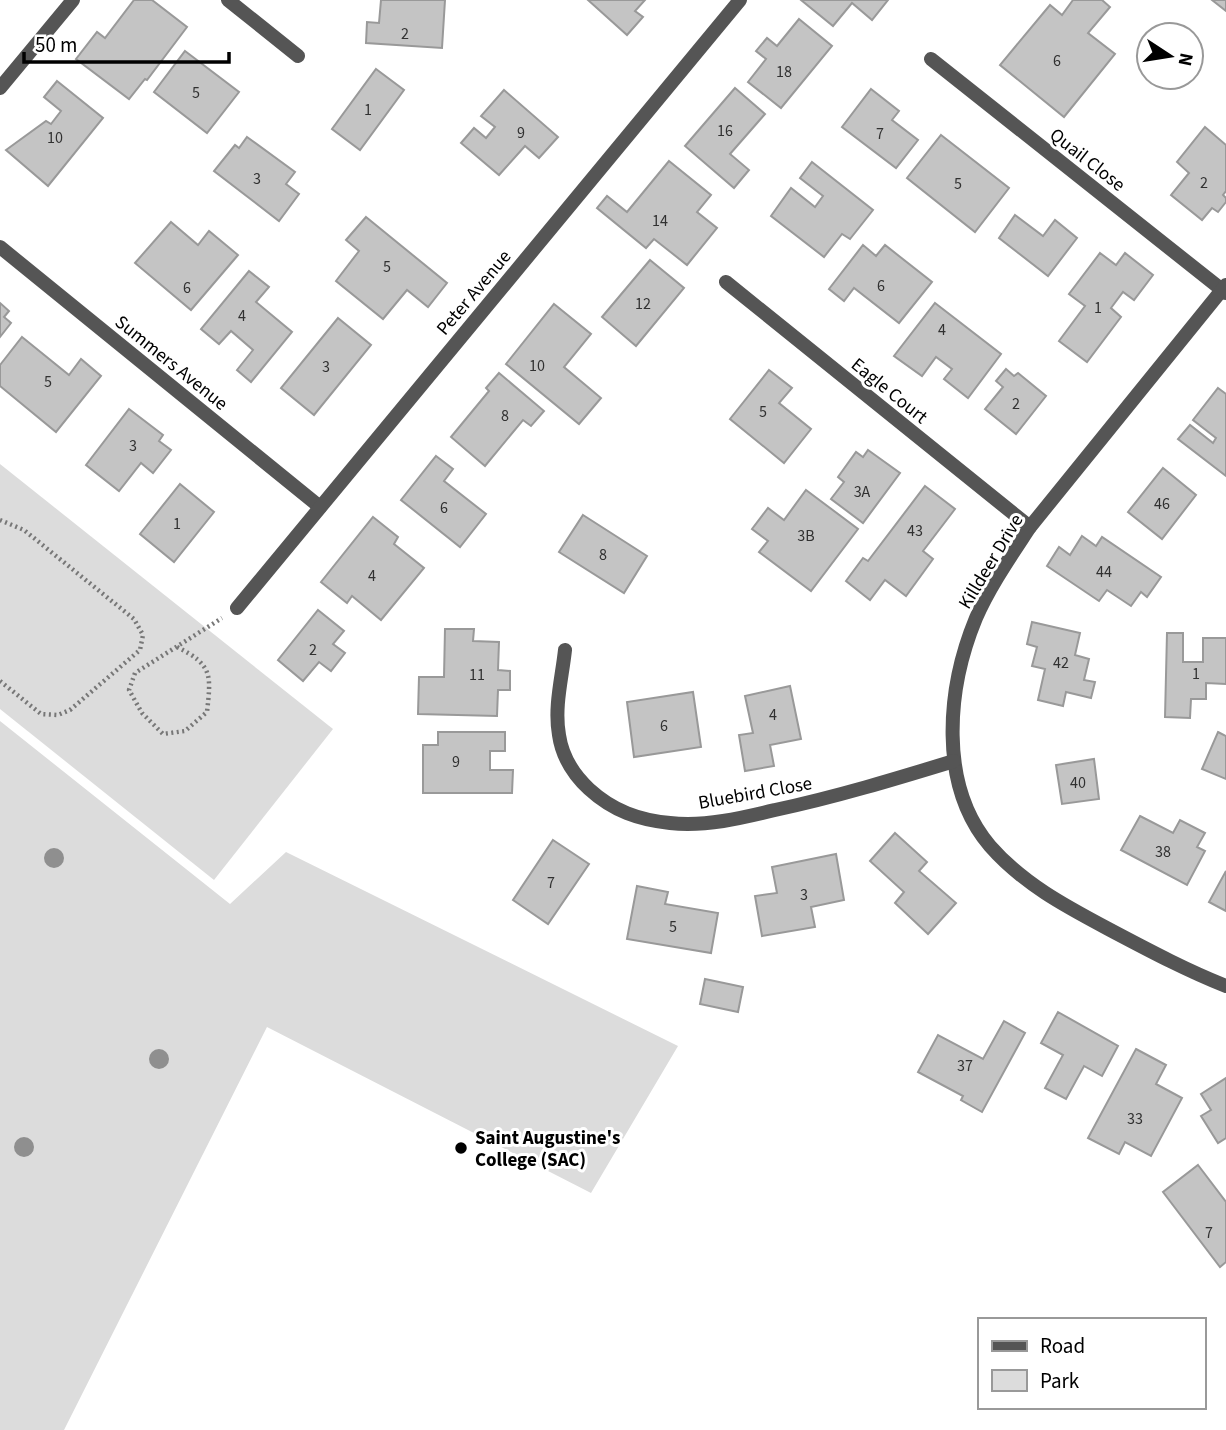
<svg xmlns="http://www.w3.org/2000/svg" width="1226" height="1430" viewBox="0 0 1226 1430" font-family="'Source Sans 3',sans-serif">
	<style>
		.green { fill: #dcdcdc }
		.building { fill: #c4c4c4; stroke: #999; stroke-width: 2 }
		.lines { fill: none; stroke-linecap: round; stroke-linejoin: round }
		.path { stroke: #777; stroke-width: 4.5; stroke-dasharray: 2 3.5; stroke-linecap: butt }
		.minor { stroke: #555; stroke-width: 14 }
		.tree { fill: #8f8f8f }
		.poi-dot { fill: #000; stroke: #fff; stroke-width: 2.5 }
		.labels { text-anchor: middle; stroke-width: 6; stroke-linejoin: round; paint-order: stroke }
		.number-label { font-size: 16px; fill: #313131 }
		.street-label { font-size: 19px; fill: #000; stroke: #fff }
		.poi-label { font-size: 19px; font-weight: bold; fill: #000; stroke: #fff; text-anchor: start }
	</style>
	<rect width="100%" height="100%" fill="#fff"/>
	<!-- green -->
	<g class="green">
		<polygon points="0,464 333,729 214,880 0,709"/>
		<polygon points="0,721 230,904 286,852 678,1046 591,1193 267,1027 64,1430 0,1430"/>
	</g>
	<!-- building -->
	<g class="building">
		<polygon points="134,0 152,0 187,27 147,80 145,79 129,99 76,59 97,32 105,38"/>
		<polygon points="381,0 445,0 442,48 366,43 367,22 379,23"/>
		<polygon points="588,0 645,0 635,11 643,17 627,35"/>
		<polygon points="801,0 888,0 872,20 852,3 833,26"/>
		<polygon points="1073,0 1102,0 1110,7 1088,33 1115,54 1064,117 1000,65 1050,5 1062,15"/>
		<polygon points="1212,0 1226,0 1226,11"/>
		<polygon points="799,19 832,46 781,108 748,82 766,59 756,51 767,38 777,46"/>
		<polygon points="185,51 239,92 207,133 154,92"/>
		<polygon points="376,69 404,90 360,150 332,129"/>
		<polygon points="57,81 103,118 48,186 6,150 46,121 51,124 61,111 44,97"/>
		<polygon points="735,88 765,114 730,154 749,170 734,188 685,146"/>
		<polygon points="871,89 899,111 892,120 918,140 896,168 842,127"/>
		<polygon points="504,90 558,137 539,158 525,146 499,175 461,143 474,128 486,138 495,127 481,116"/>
		<polygon points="1205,127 1226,145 1226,191 1223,195 1226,198 1226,202 1218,212 1212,208 1202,220 1171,195 1189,173 1177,162"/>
		<polygon points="941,135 1009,188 975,232 907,178"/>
		<polygon points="247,137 295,172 286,184 299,194 279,221 214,171 235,145 239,148"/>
		<polygon points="669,161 711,195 697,212 717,228 687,265 654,239 646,248 597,208 607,196 627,212"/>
		<polygon points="812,162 873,210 850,239 842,234 824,257 771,216 791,188 815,207 823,196 800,178"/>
		<polygon points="1015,215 1043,236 1055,220 1077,238 1048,276 999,238"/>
		<polygon points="366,217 447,283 428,307 407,290 383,319 336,281 359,251 346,240"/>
		<polygon points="171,222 198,245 209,231 238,255 191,310 135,263"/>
		<polygon points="863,245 876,256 885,245 932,282 899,323 854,288 844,301 829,289"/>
		<polygon points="1100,253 1116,265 1125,253 1153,275 1134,300 1123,292 1111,308 1121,317 1087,362 1059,341 1085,306 1069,294"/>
		<polygon points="650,260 684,288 636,346 602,317"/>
		<polygon points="249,271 269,287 256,302 292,332 251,382 237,370 253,350 231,331 219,344 201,329"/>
		<polygon points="0,303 9,311 4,317 11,323 0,337"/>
		<polygon points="935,303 1001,354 968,398 944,379 952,369 936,357 922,376 894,356"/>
		<polygon points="554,304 591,334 564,367 601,398 579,424 506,364"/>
		<polygon points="338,318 371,345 314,415 281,388"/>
		<polygon points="22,337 69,375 81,359 101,376 56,432 0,386 0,365"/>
		<polygon points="1006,369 1014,376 1018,373 1046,396 1016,434 985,409 1003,387 996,381"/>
		<polygon points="769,370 792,388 779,403 811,429 784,463 730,419"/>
		<polygon points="499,373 544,411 531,426 523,420 485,466 451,437 489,391 486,388"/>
		<polygon points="1218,388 1226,394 1226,476 1178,439 1190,425 1213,443 1216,438 1193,420"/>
		<polygon points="129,409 163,435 159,441 171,450 153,473 141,463 119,491 86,465"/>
		<polygon points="868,450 900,473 863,523 831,499 844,482 838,477 856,452 863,457"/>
		<polygon points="436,456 453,469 444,481 486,514 460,547 401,500"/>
		<polygon points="1163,468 1196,495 1162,539 1128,512"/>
		<polygon points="180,484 214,512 174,562 140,534"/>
		<polygon points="925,486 955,509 923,551 933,559 906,596 885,580 870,600 846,581 863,558 868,561"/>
		<polygon points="806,490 858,529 811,591 759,552 768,541 752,529 768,508 784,520"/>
		<polygon points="583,515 647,556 624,593 559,552"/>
		<polygon points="373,517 398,537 394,544 424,568 381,620 352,596 347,603 321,582"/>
		<polygon points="1082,536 1096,546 1102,537 1161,577 1147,597 1141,592 1131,606 1107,590 1099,601 1047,566 1059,547 1070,555"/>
		<polygon points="318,610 344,631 333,644 345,653 331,671 319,662 303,681 278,660"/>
		<polygon points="1032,622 1080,633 1075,655 1089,659 1084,680 1095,682 1091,698 1066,692 1063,706 1038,700 1045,669 1032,666 1037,647 1027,644"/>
		<polygon points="445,629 474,629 473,641 499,642 498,670 510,671 510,690 498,690 497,716 418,714 419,677 444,677"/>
		<polygon points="1167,633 1183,633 1183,662 1203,662 1203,638 1226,638 1226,684 1206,683 1206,699 1191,699 1190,718 1165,717"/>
		<polygon points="790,686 801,739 770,745 774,766 745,771 739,735 753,733 745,696"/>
		<polygon points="693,692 701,747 634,757 627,702"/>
		<polygon points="438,732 505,732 505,751 490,751 490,770 513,770 512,793 423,793 423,745 438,745"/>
		<polygon points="1218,732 1226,736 1226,779 1202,769"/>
		<polygon points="1094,759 1099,799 1062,804 1056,765"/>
		<polygon points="1140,816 1173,833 1180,820 1205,833 1197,847 1205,851 1187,885 1121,850"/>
		<polygon points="895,833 927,862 919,871 956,903 928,934 895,903 904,892 870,861"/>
		<polygon points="553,840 589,864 548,924 513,900"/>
		<polygon points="836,854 844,900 811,907 815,927 762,936 755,896 777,893 772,867"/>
		<polygon points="1226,871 1226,911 1209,902"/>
		<polygon points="637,886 668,892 665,904 718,913 711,953 627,939"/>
		<polygon points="705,979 743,987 738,1012 700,1004"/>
		<polygon points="1058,1012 1118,1046 1102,1076 1084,1066 1066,1099 1045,1088 1063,1055 1041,1043"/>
		<polygon points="1004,1021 1025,1033 982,1112 961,1100 963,1096 918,1072 938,1035 983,1059"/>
		<polygon points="1136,1049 1166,1065 1156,1084 1182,1098 1151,1156 1125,1142 1119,1154 1088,1138"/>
		<polygon points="1226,1078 1226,1138 1218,1143 1201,1116 1211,1110 1201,1094"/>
		<polygon points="1198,1165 1226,1202 1226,1262 1220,1267 1163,1192"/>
	</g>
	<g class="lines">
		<!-- path -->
		<g class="path">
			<polyline points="0,520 24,530 134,619 143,635 140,650 70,710 58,715 41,714 0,681"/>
			<path d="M 177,647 C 213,665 211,675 207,712 L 185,731 L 163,734 L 142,713 L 129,690 L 135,673 L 222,618"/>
		</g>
		<!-- minor -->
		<g class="minor">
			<polyline points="228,0 298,56"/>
			<polyline points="931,59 1226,293"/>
			<polyline points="0,88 73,0"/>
			<polyline points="0,247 320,507"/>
			<polyline points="726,282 1030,527"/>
			<path d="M 1226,285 L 1030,527 C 1011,556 990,586 976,618 C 947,688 938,785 990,846 C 1025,886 1071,909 1116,933 C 1152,952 1188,971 1226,986"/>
			<polyline points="237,608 740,0"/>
			<path d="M 565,650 C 562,678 554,707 559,735 C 562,756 574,775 589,789 C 613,811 639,820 670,823 C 705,827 742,818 775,810 C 836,797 895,779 954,761"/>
		</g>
	</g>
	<!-- trees -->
	<g class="tree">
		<circle cx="54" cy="858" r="10"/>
		<circle cx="159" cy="1059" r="10"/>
		<circle cx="24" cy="1147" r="10"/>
	</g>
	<!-- markers -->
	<circle class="poi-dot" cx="461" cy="1148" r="7"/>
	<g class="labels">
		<!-- number labels -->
		<g class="number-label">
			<text x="405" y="39">2</text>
			<text x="1057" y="66">6</text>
			<text x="784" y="77">18</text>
			<text x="196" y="98">5</text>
			<text x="368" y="115">1</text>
			<text x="725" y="136">16</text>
			<text x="521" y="138">9</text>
			<text x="880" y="139">7</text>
			<text x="55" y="143">10</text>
			<text x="257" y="184">3</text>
			<text x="1204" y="188">2</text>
			<text x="958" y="189">5</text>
			<text x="660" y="226">14</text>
			<text x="387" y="272">5</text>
			<text x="881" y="291">6</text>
			<text x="187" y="293">6</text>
			<text x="643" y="309">12</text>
			<text x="1098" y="313">1</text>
			<text x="242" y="321">4</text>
			<text x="942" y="335">4</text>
			<text x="537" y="371">10</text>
			<text x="326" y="372">3</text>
			<text x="48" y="387">5</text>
			<text x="1016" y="409">2</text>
			<text x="763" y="417">5</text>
			<text x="505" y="421">8</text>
			<text x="133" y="451">3</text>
			<text x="862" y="497">3A</text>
			<text x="1162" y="509">46</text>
			<text x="444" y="513">6</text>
			<text x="177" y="529">1</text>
			<text x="915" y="536">43</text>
			<text x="806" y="541">3B</text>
			<text x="603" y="560">8</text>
			<text x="1104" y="577">44</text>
			<text x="372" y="581">4</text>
			<text x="313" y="655">2</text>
			<text x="1061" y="668">42</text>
			<text x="1196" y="679">1</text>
			<text x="477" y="680">11</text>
			<text x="773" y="720">4</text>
			<text x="664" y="731">6</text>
			<text x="456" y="767">9</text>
			<text x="1078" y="788">40</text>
			<text x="1163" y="857">38</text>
			<text x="551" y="888">7</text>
			<text x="804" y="900">3</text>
			<text x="673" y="932">5</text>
			<text x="965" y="1071">37</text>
			<text x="1135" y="1124">33</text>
			<text x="1209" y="1238">7</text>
		</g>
		<!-- street labels -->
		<g class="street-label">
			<text transform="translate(1088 159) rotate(38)" y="7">Quail Close</text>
			<text transform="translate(473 292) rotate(-50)" y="7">Peter Avenue</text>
			<text transform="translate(172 362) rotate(39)" y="7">Summers Avenue</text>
			<text transform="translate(890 390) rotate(39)" y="7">Eagle Court</text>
			<text transform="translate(990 561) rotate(-59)" y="7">Killdeer Drive</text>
			<text transform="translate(755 792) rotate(-10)" y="7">Bluebird Close</text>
		</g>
		<!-- poi labels -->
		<g class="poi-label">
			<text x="475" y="1144">Saint Augustine's<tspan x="475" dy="22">College (SAC)</tspan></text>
		</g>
	</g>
	<!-- legend -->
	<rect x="978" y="1318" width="228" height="91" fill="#ffffff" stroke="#999999" stroke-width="2"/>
	<rect x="992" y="1341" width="35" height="10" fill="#555555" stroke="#999999" stroke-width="2"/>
	<text x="1040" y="1353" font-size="21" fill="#000000">Road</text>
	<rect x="992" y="1370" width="35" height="21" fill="#dcdcdc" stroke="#999999" stroke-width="2"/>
	<text x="1040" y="1388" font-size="21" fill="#000000">Park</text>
	<!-- north arrow -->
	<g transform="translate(1170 56) rotate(102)"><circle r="33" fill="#ffffff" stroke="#999999" stroke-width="2"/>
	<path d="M0-5L12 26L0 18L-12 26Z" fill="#000000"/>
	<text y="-10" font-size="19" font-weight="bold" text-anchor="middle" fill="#000000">N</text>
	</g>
	<!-- scale -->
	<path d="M24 52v10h205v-10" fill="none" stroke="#000000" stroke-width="3.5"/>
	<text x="35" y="52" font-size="21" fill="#000000" stroke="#ffffff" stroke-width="5" paint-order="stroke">50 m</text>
</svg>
